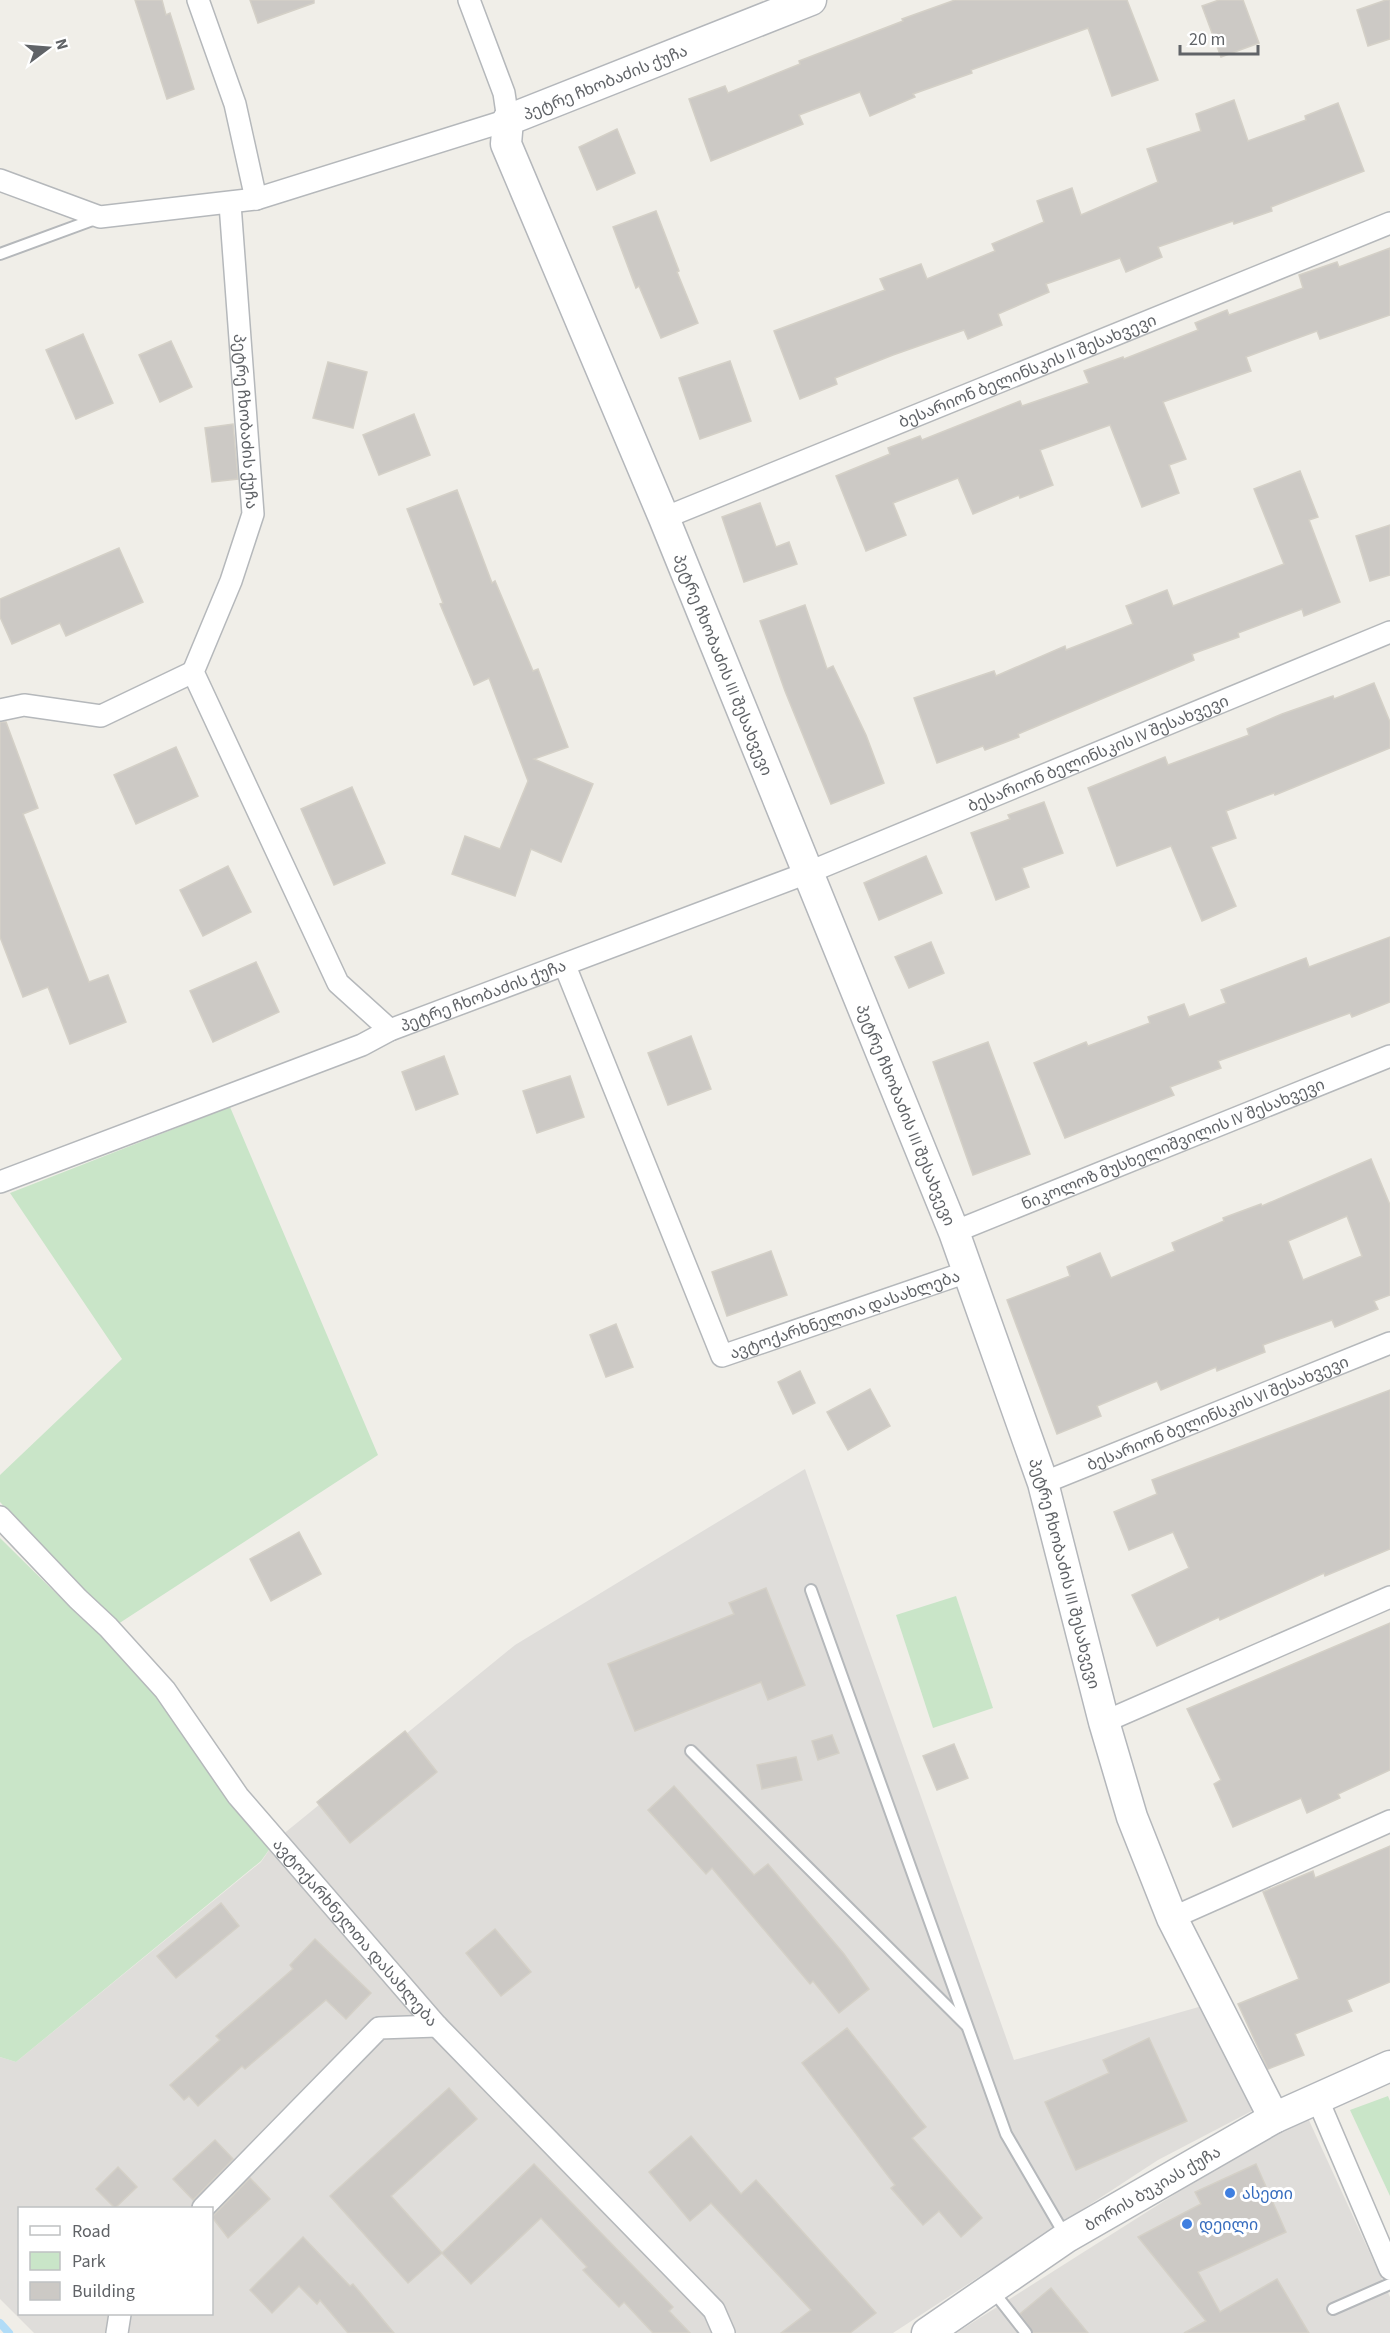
<svg xmlns="http://www.w3.org/2000/svg" width="1390" height="2333" viewBox="0 0 1390 2333" font-family="'Source Sans 3','Noto Sans Georgian',sans-serif">
	<style>
		.industrial { fill: #dfddda; fill-rule: evenodd }
		.green { fill: #c9e5c8 }
		.lines { fill: none; stroke-linecap: round; stroke-linejoin: round }
		.stream { stroke: #b1dcf7; stroke-width: 8 }
		.building { fill: #ccc9c5; stroke: #d4d0c7; stroke-width: 1.5; fill-rule: evenodd }
		.lane-casing { stroke: #b5b8bb; stroke-width: 14 }
		.street-casing { stroke: #b5b8bb; stroke-width: 24 }
		.secondary-casing { stroke: #b4b7bb; stroke-width: 33 }
		.lane { stroke: #fff; stroke-width: 10 }
		.street { stroke: #fff; stroke-width: 21 }
		.secondary { stroke: #fff; stroke-width: 30 }
		.shop-dot { fill: #3f7fe0; stroke: #fff; stroke-width: 2 }
		.labels { text-anchor: middle; stroke-width: 6; stroke-linejoin: round; paint-order: stroke }
		.street-label { font-size: 16px; fill: #606367; stroke: #fff }
		.shop-label { font-size: 16px; fill: #366cbe; stroke: #fff; text-anchor: start }
	</style>
	<rect width="100%" height="100%" fill="#f0eee8"/>
	<!-- industrial -->
	<g class="industrial">
		<path d="M 805,1469 L 1014,2060 L 1216,2002 L 1267,2103 L 1158,2160 L 893,2333 L 34,2333 L 0,2299 L 0,2057 L 16,2062 L 261,1862 L 276,1840 L 515,1645 ZM 20,2208 L 212,2208 L 212,2314 L 20,2314 Z"/>
		<polygon points="1307,2116 1390,2297 1390,2333 956,2333 1224,2163"/>
	</g>
	<!-- green -->
	<g class="green">
		<polygon points="230,1107 378,1455 118,1624 92,1602 0,1502 0,1475 122,1359 10,1193"/>
		<polygon points="0,1538 79,1616 165,1690 276,1840 261,1861 16,2062 0,2057"/>
		<polygon points="956,1596 993,1708 933,1728 896,1615"/>
		<polygon points="1388,2096 1390,2101 1390,2196 1350,2110"/>
	</g>
	<g class="lines">
		<!-- stream -->
		<polyline class="stream" points="0,2323 9,2333"/>
	</g>
	<!-- building -->
	<g class="building">
		<polygon points="135,0 162,0 166,15 170,13 194,89 167,99"/>
		<polygon points="250,0 314,0 314,3 258,23"/>
		<polygon points="955,0 1127,0 1158,80 1112,96 1088,28 971,70 972,73 913,94 915,97 870,116 860,92 799,115 803,124 711,161 689,99 725,86 728,93 800,64 799,61 903,21 902,19"/>
		<polygon points="1219,0 1243,0 1259,43 1221,57 1202,6"/>
		<polygon points="1386,0 1390,0 1390,39 1368,46 1357,10"/>
		<polygon points="1234,100 1248,141 1306,120 1305,116 1338,103 1364,171 1271,207 1272,211 1234,224 1233,221 1158,247 1162,257 1126,272 1120,258 1046,284 1049,292 998,314 1002,325 968,339 964,330 893,355 835,378 837,384 800,399 774,331 885,290 880,279 921,264 927,279 995,251 992,244 1044,222 1037,201 1072,188 1081,215 1158,182 1147,149 1201,131 1196,114"/>
		<polygon points="617,129 635,173 597,190 579,147"/>
		<polygon points="656,211 679,271 677,272 698,323 661,338 639,286 636,288 613,227"/>
		<polygon points="1390,248 1390,315 1320,339 1317,331 1246,357 1251,371 1163,402 1186,459 1169,465 1179,493 1142,507 1110,425 1040,450 1053,485 1020,498 1019,495 973,514 958,478 893,503 906,535 866,551 836,476 890,454 888,448 920,436 922,440 1020,401 1022,406 1089,383 1084,371 1123,357 1124,359 1198,330 1195,323 1227,310 1229,315 1303,288 1299,275 1337,262 1339,267"/>
		<polygon points="83,334 113,403 76,419 46,350"/>
		<polygon points="171,341 192,387 160,402 139,355"/>
		<polygon points="730,361 751,421 700,439 679,378"/>
		<polygon points="328,362 367,372 353,428 313,418"/>
		<polygon points="414,414 430,455 379,475 363,435"/>
		<polygon points="233,424 238,479 212,482 205,428"/>
		<polygon points="1300,471 1318,517 1309,520 1340,602 1304,616 1302,609 1238,633 1239,637 1192,654 1194,660 1018,734 1019,737 985,750 983,746 937,763 914,698 994,671 996,676 1065,646 1066,650 1133,624 1126,606 1167,590 1173,606 1284,564 1254,489"/>
		<polygon points="457,490 492,583 495,581 533,671 538,669 568,747 534,759 593,784 561,862 531,849 515,896 452,874 465,836 500,849 528,781 489,678 474,685 440,604 443,603 407,509"/>
		<polygon points="760,503 776,547 789,542 797,564 744,582 722,517"/>
		<polygon points="1390,525 1390,575 1370,581 1356,536"/>
		<polygon points="119,548 143,602 66,636 60,623 12,644 0,617 0,599"/>
		<polygon points="805,605 827,669 833,666 866,735 884,783 831,804 785,691 760,621"/>
		<polygon points="1374,683 1390,722 1390,748 1275,795 1274,793 1226,811 1236,838 1211,847 1236,906 1202,921 1171,846 1117,866 1088,788 1165,757 1168,765 1249,735 1247,729 1282,714 1333,696 1334,699"/>
		<polygon points="0,722 6,722 38,808 23,814 89,982 108,975 126,1022 70,1044 48,987 23,997 0,937"/>
		<polygon points="176,747 198,796 136,824 114,775"/>
		<polygon points="352,787 385,863 334,885 301,809"/>
		<polygon points="1044,802 1063,853 1022,868 1029,887 996,900 971,833 1010,819 1008,815"/>
		<polygon points="926,856 942,893 879,920 864,883"/>
		<polygon points="228,866 251,912 203,936 180,890"/>
		<polygon points="1390,937 1390,1002 1352,1017 1350,1013 1218,1061 1221,1068 1170,1087 1174,1095 1065,1138 1034,1063 1086,1042 1088,1046 1150,1023 1148,1017 1184,1004 1189,1017 1226,1003 1221,990 1306,958 1309,967"/>
		<polygon points="931,942 944,973 909,988 895,957"/>
		<polygon points="256,962 279,1012 213,1042 190,991"/>
		<polygon points="691,1036 711,1089 668,1105 648,1053"/>
		<polygon points="988,1042 1030,1154 973,1175 933,1062"/>
		<polygon points="444,1056 458,1094 416,1110 402,1072"/>
		<polygon points="570,1076 584,1117 537,1133 523,1091"/>
		<path d="M 1371,1159 L 1390,1205 L 1390,1295 L 1374,1301 L 1378,1309 L 1335,1327 L 1332,1320 L 1263,1345 L 1265,1352 L 1217,1371 L 1216,1367 L 1161,1390 L 1157,1381 L 1097,1406 L 1101,1416 L 1057,1434 L 1007,1300 L 1070,1276 L 1067,1267 L 1100,1253 L 1111,1278 L 1175,1251 L 1172,1243 L 1224,1221 L 1223,1218 L 1261,1204 L 1262,1206 ZM 1347,1216 L 1362,1256 L 1303,1280 L 1288,1241 Z"/>
		<polygon points="771,1251 787,1295 727,1316 712,1272"/>
		<polygon points="616,1324 633,1367 606,1377 590,1335"/>
		<polygon points="800,1371 815,1403 793,1414 778,1382"/>
		<polygon points="870,1389 890,1426 848,1450 827,1412"/>
		<polygon points="1390,1390 1390,1549 1325,1576 1324,1573 1220,1620 1219,1617 1157,1646 1132,1595 1189,1568 1173,1532 1129,1550 1114,1512 1157,1494 1152,1480"/>
		<polygon points="299,1532 321,1574 271,1601 250,1559"/>
		<polygon points="766,1588 805,1685 768,1700 761,1682 635,1731 608,1664 734,1614 729,1603"/>
		<polygon points="1390,1623 1390,1770 1338,1794 1340,1798 1307,1813 1301,1798 1233,1827 1214,1784 1221,1780 1187,1709"/>
		<polygon points="405,1731 437,1772 350,1843 317,1802"/>
		<polygon points="832,1735 839,1753 818,1760 812,1741"/>
		<polygon points="954,1744 968,1778 937,1790 923,1756"/>
		<polygon points="796,1757 802,1780 762,1789 757,1765"/>
		<polygon points="674,1786 754,1875 768,1864 844,1954 869,1989 839,2013 813,1981 810,1984 712,1868 706,1874 648,1810"/>
		<polygon points="1390,1846 1390,1982 1347,2000 1352,2011 1295,2034 1304,2055 1268,2069 1238,2004 1299,1979 1263,1892 1313,1871 1315,1878"/>
		<polygon points="221,1903 239,1926 176,1978 157,1956"/>
		<polygon points="495,1929 531,1972 501,1996 466,1953"/>
		<polygon points="315,1939 371,1993 346,2019 326,2000 245,2069 242,2066 198,2106 189,2096 184,2100 170,2085 220,2040 216,2036 293,1969 290,1965"/>
		<polygon points="847,2028 926,2127 912,2138 982,2218 961,2237 939,2211 923,2225 891,2188 895,2185 802,2063"/>
		<polygon points="1149,2038 1187,2121 1076,2170 1045,2102 1109,2073 1103,2060"/>
		<polygon points="449,2088 477,2119 391,2196 442,2253 408,2283 330,2196"/>
		<polygon points="691,2136 741,2194 756,2180 876,2313 850,2333 781,2333 811,2310 711,2203 690,2221 649,2172"/>
		<polygon points="215,2140 233,2159 193,2200 173,2179"/>
		<polygon points="534,2164 673,2307 669,2311 690,2333 653,2333 624,2302 619,2307 583,2270 587,2267 541,2218 471,2284 442,2253"/>
		<polygon points="1256,2164 1286,2232 1198,2272 1220,2312 1277,2279 1309,2333 1184,2333 1206,2321 1138,2237 1201,2204 1195,2192"/>
		<polygon points="118,2167 137,2187 115,2208 96,2189"/>
		<polygon points="250,2178 270,2199 228,2238 212,2217"/>
		<polygon points="303,2237 350,2286 353,2284 394,2333 348,2333 320,2300 317,2304 299,2286 272,2313 250,2290"/>
		<polygon points="1051,2288 1088,2333 1033,2333 1020,2314"/>
	</g>
	<g class="lines">
		<!-- lane casing -->
		<g class="lane-casing">
			<g id="lane">
				<polyline points="0,254 98,218"/>
				<polyline points="811,1590 1006,2134 1066,2237"/>
				<polyline points="691,1751 966,2025"/>
				<polyline points="993,2291 1026,2333"/>
				<polyline points="1333,2309 1390,2284"/>
			</g>
		</g>
		<!-- street casing -->
		<g class="street-casing">
			<g id="street">
				<polyline points="198,0 235,104 256,199"/>
				<polyline points="0,180 100,217 256,199 508,120 504,93 469,0"/>
				<path id="s1" d="M 230,204 L 253,514 L 231,581 L 193,672 L 338,983 L 390,1030"/>
				<path id="s2" d="M 664,518 L 1390,223"/>
				<polyline points="0,710 24,705 101,716 193,672"/>
				<path id="s3" d="M 565,966 L 722,1356 L 967,1272"/>
				<path id="s4" d="M 0,1182 L 362,1045 L 390,1030 L 807,873 L 1390,632"/>
				<path id="s5" d="M 954,1232 L 1390,1056"/>
				<path id="s6" d="M 1043,1483 L 1390,1343"/>
				<path id="s7" d="M 0,1517 L 78,1599 L 108,1627 L 165,1690 L 238,1796 L 437,2026 L 714,2310 L 724,2333"/>
				<polyline points="1104,1722 1390,1597"/>
				<polyline points="1172,1918 1390,1821"/>
				<polyline points="1317,2098 1390,2269"/>
				<polyline points="203,2208 379,2028 437,2026"/>
				<polyline points="117,2333 120,2314"/>
			</g>
		</g>
		<!-- secondary casing -->
		<g class="secondary-casing">
			<g id="secondary">
				<path id="s8" d="M 811,0 L 508,120 L 506,144 L 664,518 L 954,1232 L 1043,1483 L 1104,1722 L 1132,1817 L 1172,1918 L 1274,2118"/>
				<path id="s9" d="M 927,2333 L 1067,2237 L 1274,2118 L 1390,2066"/>
			</g>
		</g>
		<!-- lane -->
		<use href="#lane" class="lane"/>
		<!-- street -->
		<use href="#street" class="street"/>
		<!-- secondary -->
		<use href="#secondary" class="secondary"/>
	</g>
	<!-- markers -->
	<g class="shop-dot">
		<circle cx="1230" cy="2193" r="6"/>
		<circle cx="1187" cy="2224" r="6"/>
	</g>
	<g class="labels">
		<!-- street labels -->
		<g class="street-label">
			<text transform="translate(605 82) rotate(-22)" y="6">პეტრე ჩხობაძის ქუჩა</text>
			<text dy="6" stroke="none"><textPath href="#s2" startOffset="392">ბესარიონ ბელინსკის II შესახვევი</textPath></text>
			<text dy="6" stroke="none"><textPath href="#s1" startOffset="218">პეტრე ჩხობაძის ქუჩა</textPath></text>
			<text dy="6" stroke="none"><textPath href="#s8" startOffset="914">პეტრე ჩხობაძის III შესახვევი</textPath></text>
			<text dy="6" stroke="none"><textPath href="#s4" startOffset="1179">ბესარიონ ბელინსკის IV შესახვევი</textPath></text>
			<text dy="6" stroke="none"><textPath href="#s4" startOffset="518">პეტრე ჩხობაძის ქუჩა</textPath></text>
			<text dy="6" stroke="none"><textPath href="#s8" startOffset="1400">პეტრე ჩხობაძის III შესახვევი</textPath></text>
			<text dy="6" stroke="none"><textPath href="#s5" startOffset="236">ნიკოლოზ მუსხელიშვილის IV შესახვევი</textPath></text>
			<text dy="6" stroke="none"><textPath href="#s3" startOffset="550">ავტოქარხნელთა დასახლება</textPath></text>
			<text dy="6" stroke="none"><textPath href="#s6" startOffset="188">ბესარიონ ბელინსკის VI შესახვევი</textPath></text>
			<text dy="6" stroke="none"><textPath href="#s8" startOffset="1886">პეტრე ჩხობაძის III შესახვევი</textPath></text>
			<text dy="6" stroke="none"><textPath href="#s7" startOffset="548">ავტოქარხნელთა დასახლება</textPath></text>
			<text dy="6" stroke="none"><textPath href="#s9" startOffset="268">ბორის ბუკიას ქუჩა</textPath></text>
		</g>
		<!-- shop labels -->
		<g class="shop-label">
			<text x="1242" y="2199">ასეთი</text>
			<text x="1199" y="2230">დეილი</text>
		</g>
	</g>
	<!-- legend -->
	<rect x="18" y="2207" width="195" height="108" fill="#ffffff" stroke="#bfc1c2" stroke-width="1.5"/>
	<rect x="30" y="2226" width="30" height="9" fill="#ffffff" stroke="#bfc1c2" stroke-width="1.5"/>
	<text x="72" y="2237" font-size="18" fill="#606367">Road</text>
	<rect x="30" y="2252" width="30" height="18" fill="#c9e5c8" stroke="#bfc1c2" stroke-width="1.5"/>
	<text x="72" y="2267" font-size="18" fill="#606367">Park</text>
	<rect x="30" y="2282" width="30" height="18" fill="#ccc9c5" stroke="#bfc1c2" stroke-width="1.5"/>
	<text x="72" y="2297" font-size="18" fill="#606367">Building</text>
	<!-- north arrow -->
	<g transform="translate(48 48) rotate(74)" stroke="#ffffff" stroke-width="4.5" paint-order="stroke">
	<path d="M0-4.5L10 22L0 15L-10 22Z" fill="#606367"/>
	<text y="-9" font-size="16" font-weight="bold" text-anchor="middle" fill="#606367">N</text>
	</g>
	<!-- scale -->
	<path d="M1180 45v9h78v-9" fill="none" stroke="#606367" stroke-width="3"/>
	<text x="1189" y="45" font-size="18" fill="#606367" stroke="#ffffff" stroke-width="4.5" paint-order="stroke">20 m</text>
</svg>
